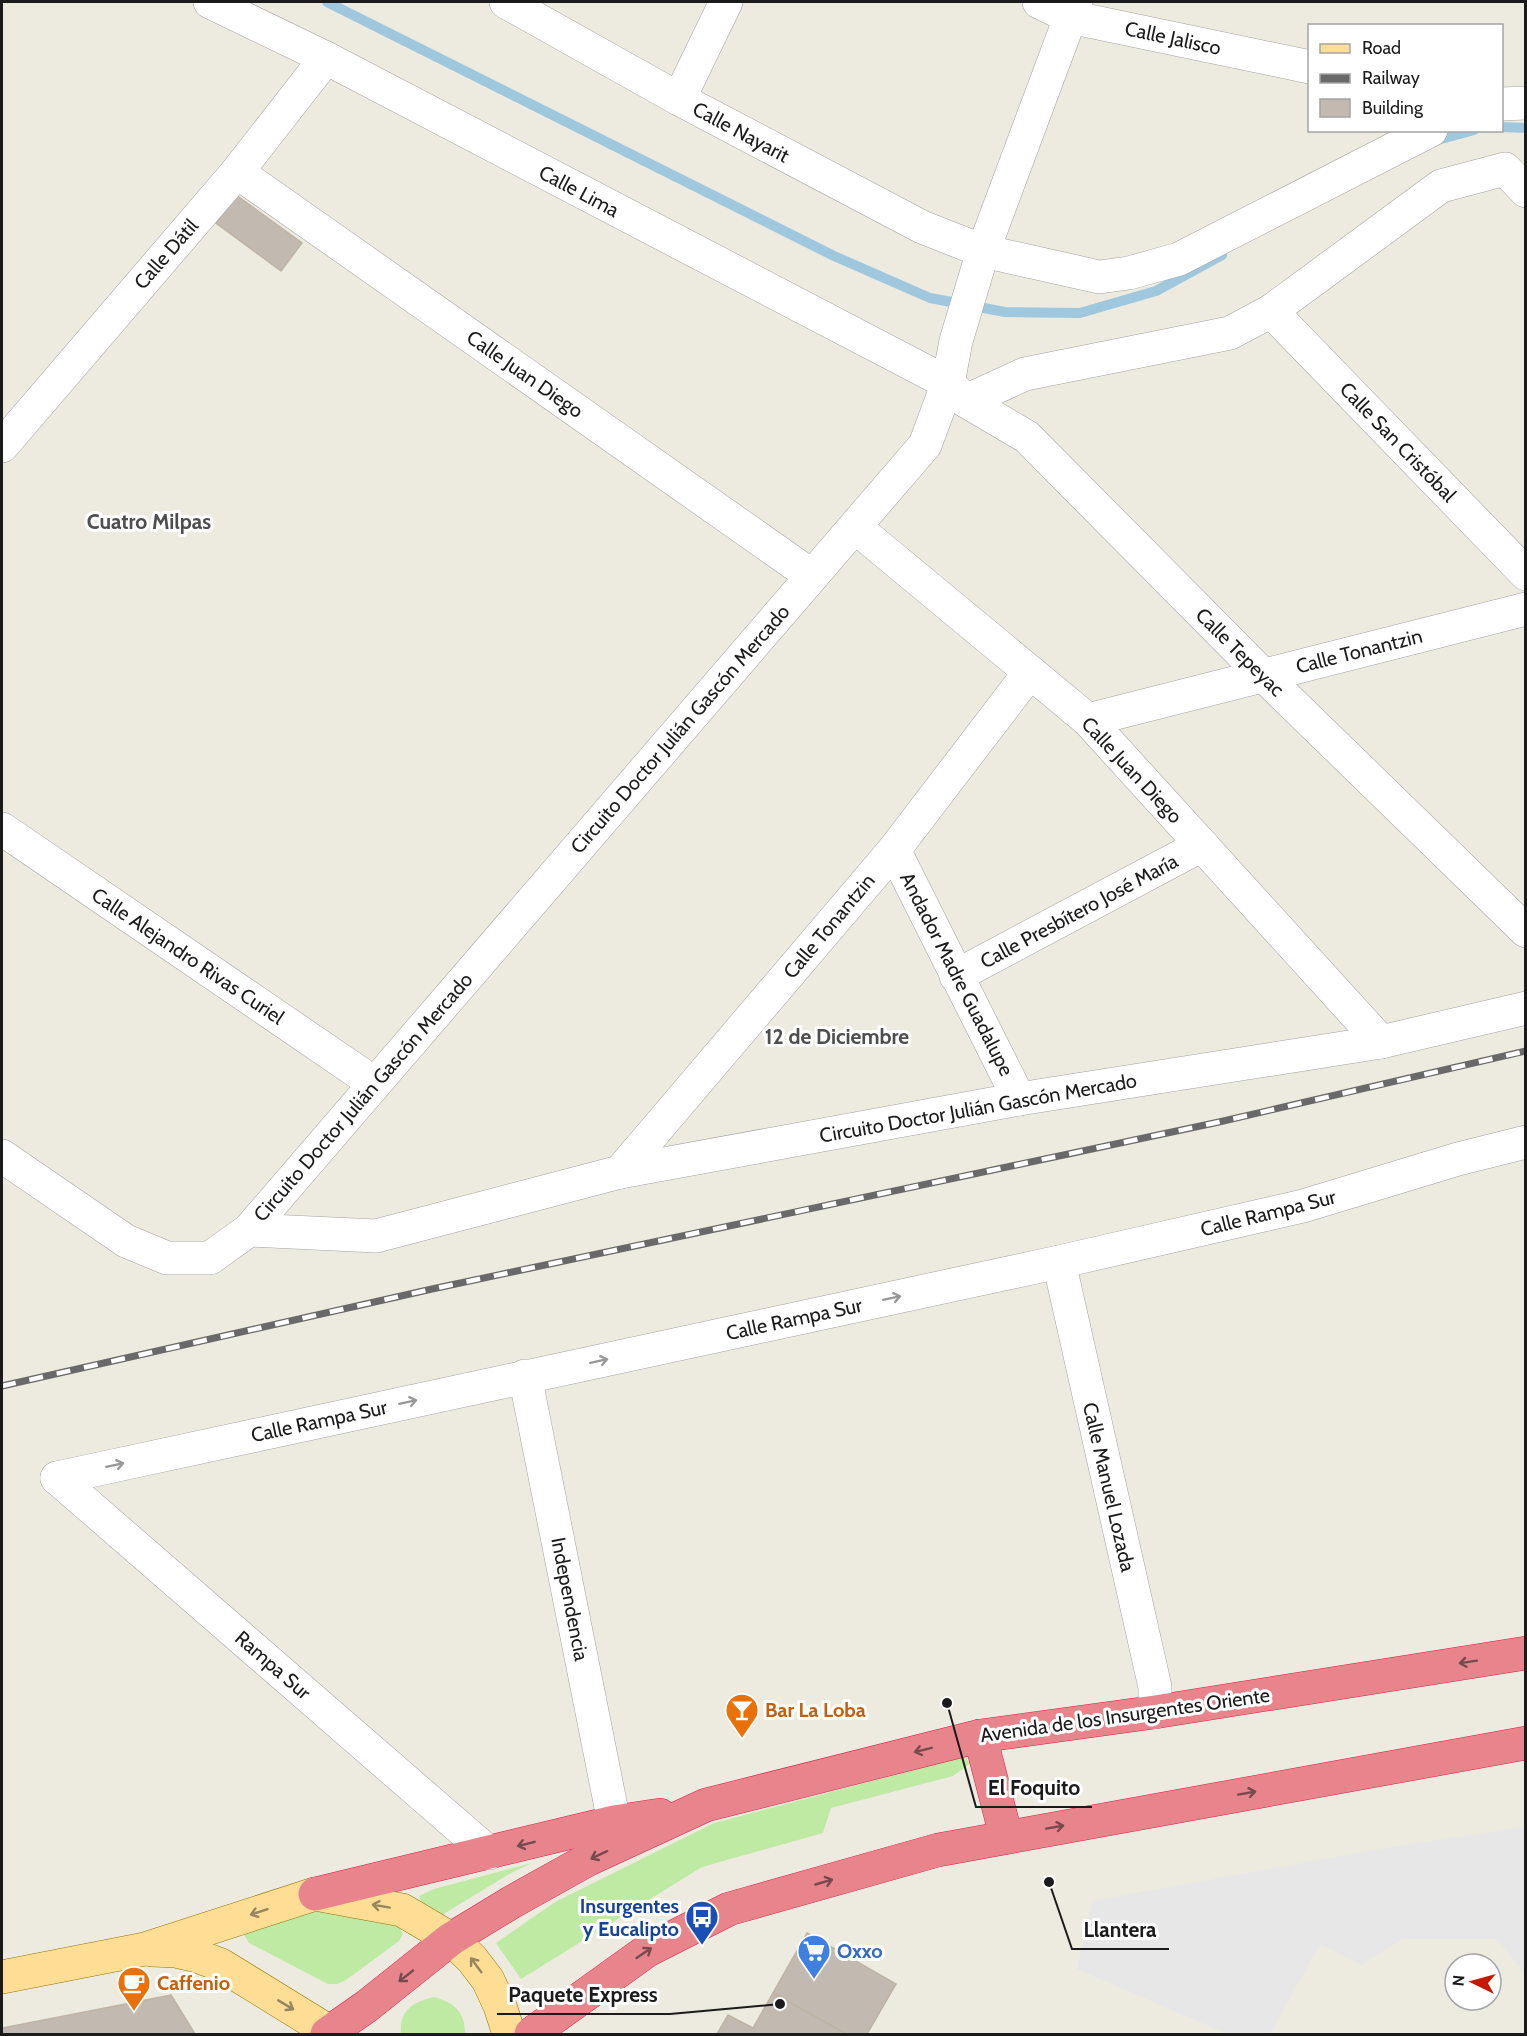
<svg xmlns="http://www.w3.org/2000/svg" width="1527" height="2036" viewBox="0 0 1527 2036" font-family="Cabin,sans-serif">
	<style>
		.grass { fill: #beeaa4 }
		.parking { fill: #e7e7e7 }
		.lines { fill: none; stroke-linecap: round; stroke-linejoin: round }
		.stream { stroke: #9fc7dd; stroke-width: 10 }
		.building { fill: #c2b9b0; stroke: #bfb3a3; stroke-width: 1.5 }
		.minor-casing { stroke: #a2a2a2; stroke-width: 34 }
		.major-casing { stroke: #937400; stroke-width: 34 }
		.highway-casing { stroke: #d92049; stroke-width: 34 }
		.minor { stroke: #fff; stroke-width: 33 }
		.major { stroke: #fedd95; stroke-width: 33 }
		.highway { stroke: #e8858c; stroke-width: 33 }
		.rail-casing { stroke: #696969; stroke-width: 7 }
		.rail { stroke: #fff; stroke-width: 4.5; stroke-dasharray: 14; stroke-linecap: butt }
		.oneway { stroke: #989898 }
		.oneway2 { stroke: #774b4e }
		.oneway3 { stroke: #98865e }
		.labels { text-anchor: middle; stroke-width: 6; stroke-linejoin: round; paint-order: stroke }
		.street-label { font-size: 20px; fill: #1b1b1b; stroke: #fff }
		.food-label { font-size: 20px; font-weight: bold; fill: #c56008; stroke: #fff; text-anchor: start }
		.transit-label { font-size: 20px; font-weight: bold; fill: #164399; stroke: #fff; text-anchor: end }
		.shop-label { font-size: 20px; font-weight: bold; fill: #366cbe; stroke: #fff; text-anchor: start }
		.neighbourhood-label { font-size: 21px; font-weight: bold; fill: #4e4e4e; stroke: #fff }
		.leader { fill: none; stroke: #1b1b1b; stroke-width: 2 }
		.callout-dot { fill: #1b1b1b; stroke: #fff; stroke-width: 2 }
		.callout-label { font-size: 21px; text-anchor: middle; font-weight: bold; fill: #1b1b1b; stroke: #fff; stroke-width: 6; stroke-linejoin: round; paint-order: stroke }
	</style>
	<rect width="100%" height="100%" fill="#edebe0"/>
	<!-- grass -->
	<g class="grass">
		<polygon points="964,1757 971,1763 953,1776 831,1808 823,1833 702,1867 521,1979 496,1943 555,1902 714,1823"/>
		<polygon points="532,1863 511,1873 437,1918 420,1900 419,1896 434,1889"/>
		<polygon points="314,1907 398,1926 403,1934 399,1941 346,1980 337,1984 328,1984 249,1943 243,1933"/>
		<path d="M 434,1997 C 455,2003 465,2012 465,2034 L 401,2034 C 399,2010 413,2002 434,1997 Z"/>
	</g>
	<!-- parking -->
	<polygon class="parking" points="1525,1827 1525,1974 1497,1939 1403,1939 1361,1965 1320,1944 1270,2034 1227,2034 1077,1969 1092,1901 1391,1847"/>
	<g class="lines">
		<!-- stream -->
		<g class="stream">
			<polyline points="327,2 834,256 930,298 1005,312 1080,313 1156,291 1222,255"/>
			<polyline points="1502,127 1526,128"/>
			<polyline points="1434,141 1474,130"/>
		</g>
	</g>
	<!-- building -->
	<g class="building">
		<polygon points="236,195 302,243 281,271 216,223"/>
		<polygon points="807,1933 896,1984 867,2034 846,2034 773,1993"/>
		<polygon points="773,1993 846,2034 717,2034 728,2015 753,2028"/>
		<polygon points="171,1995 195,2034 2,2034 2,2028"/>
	</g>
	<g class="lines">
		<!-- minor casing -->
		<g class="minor-casing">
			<g id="minor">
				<polyline points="210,2 326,58 948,383 966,401 1027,437 1263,675 1526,931"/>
				<polyline points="506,2 679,99 922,227 983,251 1099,277 1129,273 1179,259 1431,130"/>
				<polyline points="1039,2 1070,17 1310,67"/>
				<polyline points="679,99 726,2"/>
				<polyline points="1502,104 1526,103"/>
				<polyline points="237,172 812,576"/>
				<polyline points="1271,311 1526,574"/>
				<polyline points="966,401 1025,374 1230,333 1271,311 1441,186 1505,169 1526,191"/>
				<polyline points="2,446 237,172 326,58"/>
				<polyline points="855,527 1088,720 1381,1042"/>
				<polyline points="1088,720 1526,609"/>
				<polyline points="2,829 374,1083"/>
				<polyline points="894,850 1019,1099"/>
				<polyline points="956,976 1202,845"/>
				<polyline points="2,1156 126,1241 167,1258 210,1258 249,1230 925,445 948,383 956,341 983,251 1076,2"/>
				<polyline points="620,1172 894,850 1030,672"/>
				<polyline points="249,1230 376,1236 620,1172 1019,1099 1381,1042 1526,1008"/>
				<polyline points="1059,1262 1155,1687 1155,1712"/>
				<polyline points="525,1376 614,1822"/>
				<polyline points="57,1478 1059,1262 1303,1206 1458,1159 1526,1142"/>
				<polyline points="57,1478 489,1853"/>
			</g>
		</g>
		<!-- major casing -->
		<g class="major-casing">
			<g id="major">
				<polyline points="152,1950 175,1951 197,1956 221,1965 333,2034"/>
				<polyline points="2,1977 145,1949 315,1894 402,1910 451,1939 472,1959 488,1980 500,2006 509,2034"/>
			</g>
		</g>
		<!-- highway casing -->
		<g class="highway-casing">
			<g id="highway">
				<polyline points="980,1736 1006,1836"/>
				<polyline points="315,1894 614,1822 660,1815"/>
				<polyline points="327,2034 367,2006 451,1939 512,1902 589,1859 706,1805 980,1736 1155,1712 1526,1653"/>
				<polyline points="531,2034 648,1950 729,1909 938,1850 1526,1743"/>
			</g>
		</g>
		<!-- minor -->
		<use href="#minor" class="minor"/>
		<!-- major -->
		<use href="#major" class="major"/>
		<!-- highway -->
		<use href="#highway" class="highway"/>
		<!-- rail casing -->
		<g class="rail-casing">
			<polyline id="rail" points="2,1386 432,1289 1219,1122 1526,1051"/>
		</g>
		<!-- rail -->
		<use href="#rail" class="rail"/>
	</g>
	<!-- one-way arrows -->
	<defs><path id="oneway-shaft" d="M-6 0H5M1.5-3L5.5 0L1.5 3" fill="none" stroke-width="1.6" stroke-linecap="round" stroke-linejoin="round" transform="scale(1.5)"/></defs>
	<g class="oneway">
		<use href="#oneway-shaft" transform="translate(892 1298) rotate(-12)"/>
		<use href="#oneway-shaft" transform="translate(599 1361) rotate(-12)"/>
		<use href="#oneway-shaft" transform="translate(408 1402) rotate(-12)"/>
		<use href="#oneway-shaft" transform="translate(115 1465) rotate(-12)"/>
	</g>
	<g class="oneway2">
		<use href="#oneway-shaft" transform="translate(1468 1662) rotate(171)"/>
		<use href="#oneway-shaft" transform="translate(923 1750) rotate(166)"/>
		<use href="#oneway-shaft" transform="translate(1247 1793) rotate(-10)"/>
		<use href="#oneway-shaft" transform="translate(1055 1827) rotate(-10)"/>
		<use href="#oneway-shaft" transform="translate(526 1844) rotate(166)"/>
		<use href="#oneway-shaft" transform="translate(599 1855) rotate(155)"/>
		<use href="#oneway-shaft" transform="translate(824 1882) rotate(-16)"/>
		<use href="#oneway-shaft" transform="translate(644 1953) rotate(-34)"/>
		<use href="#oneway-shaft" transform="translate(406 1976) rotate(142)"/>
	</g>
	<g class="oneway3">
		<use href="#oneway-shaft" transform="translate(381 1906) rotate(-170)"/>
		<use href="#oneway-shaft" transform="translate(259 1912) rotate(162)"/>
		<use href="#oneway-shaft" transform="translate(476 1965) rotate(-127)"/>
		<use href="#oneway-shaft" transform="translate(286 2005) rotate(31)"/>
	</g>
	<!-- icons -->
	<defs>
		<g id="bar-pin" transform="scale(1.725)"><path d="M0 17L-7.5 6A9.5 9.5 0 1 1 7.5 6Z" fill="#e8710a" stroke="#fff"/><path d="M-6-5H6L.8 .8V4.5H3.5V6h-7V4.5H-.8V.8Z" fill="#fff"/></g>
		<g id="bus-pin" transform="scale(1.725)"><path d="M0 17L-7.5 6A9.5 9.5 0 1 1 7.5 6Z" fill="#1a4fb4" stroke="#fff"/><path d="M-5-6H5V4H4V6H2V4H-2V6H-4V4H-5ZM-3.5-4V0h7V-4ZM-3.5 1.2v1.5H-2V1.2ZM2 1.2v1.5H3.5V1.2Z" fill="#fff"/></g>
		<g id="supermarket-pin" transform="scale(1.725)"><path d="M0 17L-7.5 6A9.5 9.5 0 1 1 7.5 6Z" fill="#3f7fe0" stroke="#fff"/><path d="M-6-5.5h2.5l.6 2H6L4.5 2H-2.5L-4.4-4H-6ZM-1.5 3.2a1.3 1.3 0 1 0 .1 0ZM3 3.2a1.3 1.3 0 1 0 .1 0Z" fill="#fff"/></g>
		<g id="cafe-pin" transform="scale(1.725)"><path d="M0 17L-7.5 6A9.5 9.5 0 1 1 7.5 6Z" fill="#e8710a" stroke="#fff"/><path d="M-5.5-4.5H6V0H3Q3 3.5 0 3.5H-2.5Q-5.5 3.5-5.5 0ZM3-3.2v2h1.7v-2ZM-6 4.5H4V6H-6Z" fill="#fff"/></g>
	</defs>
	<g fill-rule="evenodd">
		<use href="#bar-pin" x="742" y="1710"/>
		<use href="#bus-pin" x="702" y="1917"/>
		<use href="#supermarket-pin" x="814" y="1951"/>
		<use href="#cafe-pin" x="134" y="1983"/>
	</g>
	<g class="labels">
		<!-- street labels -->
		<g class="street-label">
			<text transform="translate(1173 38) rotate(12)" y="7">Calle Jalisco</text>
			<text transform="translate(741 132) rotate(28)" y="7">Calle Nayarit</text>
			<text transform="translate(579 191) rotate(28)" y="7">Calle Lima</text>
			<text transform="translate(166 254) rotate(-49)" y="7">Calle Dátil</text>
			<text transform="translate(525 374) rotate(35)" y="7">Calle Juan Diego</text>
			<text transform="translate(1398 442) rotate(46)" y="7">Calle San Cristóbal</text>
			<text transform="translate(1359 651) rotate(-14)" y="7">Calle Tonantzin</text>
			<text transform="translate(1240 652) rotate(45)" y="7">Calle Tepeyac</text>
			<text transform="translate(680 729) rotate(-49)" y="7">Circuito Doctor Julián Gascón Mercado</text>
			<text transform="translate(1132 770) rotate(47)" y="7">Calle Juan Diego</text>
			<text transform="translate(1079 911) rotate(-28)" y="7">Calle Presbítero José María</text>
			<text transform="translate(829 926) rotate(-50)" y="7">Calle Tonantzin</text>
			<text transform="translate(188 956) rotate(34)" y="7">Calle Alejandro Rivas Curiel</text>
			<text transform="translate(957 974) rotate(63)" y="7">Andador Madre Guadalupe</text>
			<text transform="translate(363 1097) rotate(-49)" y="7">Circuito Doctor Julián Gascón Mercado</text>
			<text transform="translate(978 1108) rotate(-10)" y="7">Circuito Doctor Julián Gascón Mercado</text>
			<text transform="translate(1268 1213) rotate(-14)" y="7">Calle Rampa Sur</text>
			<text transform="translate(794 1319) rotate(-12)" y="7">Calle Rampa Sur</text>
			<text transform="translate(319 1421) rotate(-12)" y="7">Calle Rampa Sur</text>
			<text transform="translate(1109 1487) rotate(77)" y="7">Calle Manuel Lozada</text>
			<text transform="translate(570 1599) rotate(79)" y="7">Independencia</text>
			<text transform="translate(273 1665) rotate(41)" y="7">Rampa Sur</text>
			<text transform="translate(1125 1715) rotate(-8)" y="7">Avenida de los Insurgentes Oriente</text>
		</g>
		<!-- food labels -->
		<g class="food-label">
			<text x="765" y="1717">Bar La Loba</text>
			<text x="157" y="1990">Caffenio</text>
		</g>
		<!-- transit labels -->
		<g class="transit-label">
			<text x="679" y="1913">Insurgentes<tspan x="679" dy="23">y Eucalipto</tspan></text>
		</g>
		<!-- shop labels -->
		<g class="shop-label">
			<text x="837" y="1958">Oxxo</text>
		</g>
		<!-- neighbourhood labels -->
		<g class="neighbourhood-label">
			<text x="149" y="529">Cuatro Milpas</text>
			<text x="837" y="1044">12 de Diciembre</text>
		</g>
	</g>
	<!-- callouts -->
	<path class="leader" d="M947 1703L976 1807H1092M1049 1882L1072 1949H1169M780 2004L670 2014H497"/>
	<g class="callout-dot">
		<circle cx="947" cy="1703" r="6"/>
		<circle cx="1049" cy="1882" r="6"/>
		<circle cx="780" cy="2004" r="6"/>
	</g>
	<g class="callout-label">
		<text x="1034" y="1795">El Foquito</text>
		<text x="1120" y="1937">Llantera</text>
		<text x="583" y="2002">Paquete Express</text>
	</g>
	<!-- border -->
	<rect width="1527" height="2036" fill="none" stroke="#1b1b1b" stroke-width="6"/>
	<!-- legend -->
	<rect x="1308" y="24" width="195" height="108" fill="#ffffff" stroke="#a4a4a4" stroke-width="1.5"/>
	<rect x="1320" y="44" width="30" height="9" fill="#fedd95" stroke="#a4a4a4" stroke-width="1.5"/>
	<text x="1362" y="54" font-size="18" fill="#1b1b1b">Road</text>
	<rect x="1320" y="74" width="30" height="9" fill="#696969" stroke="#a4a4a4" stroke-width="1.5"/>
	<text x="1362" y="84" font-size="18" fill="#1b1b1b">Railway</text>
	<rect x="1320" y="99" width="30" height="18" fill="#c2b9b0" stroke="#a4a4a4" stroke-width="1.5"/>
	<text x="1362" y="114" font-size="18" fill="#1b1b1b">Building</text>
	<!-- north arrow -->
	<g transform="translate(1473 1982) rotate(275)"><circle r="28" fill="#ffffff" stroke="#a4a4a4" stroke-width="1.5"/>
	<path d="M0-4.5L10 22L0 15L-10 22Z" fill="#c71800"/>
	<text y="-9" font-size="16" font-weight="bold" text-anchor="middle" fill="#1b1b1b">N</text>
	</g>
</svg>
